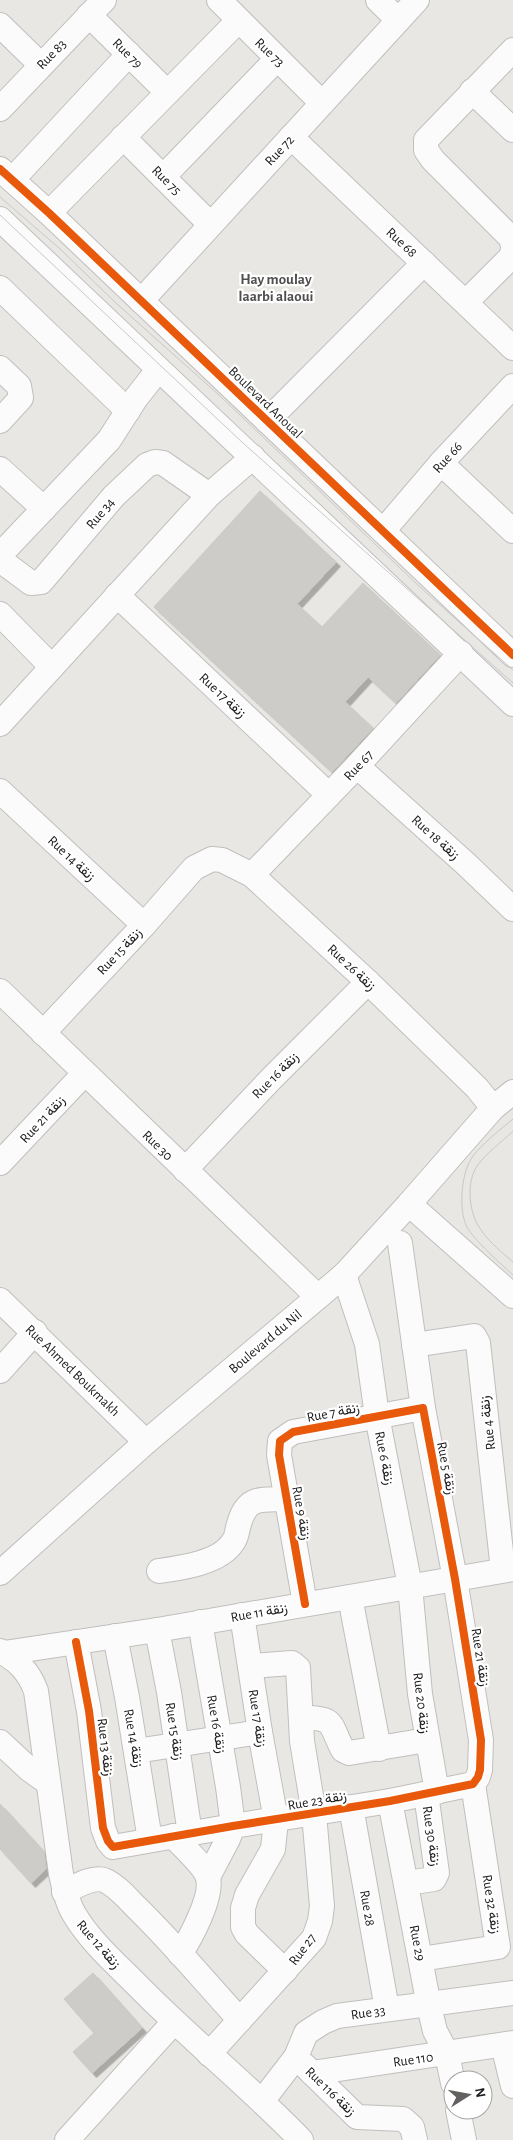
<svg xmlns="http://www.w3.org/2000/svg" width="513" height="2140" viewBox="0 0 513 2140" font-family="'Alegreya Sans',Vazirmatn,sans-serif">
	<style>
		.building { fill: #ceccc9; stroke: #ccc9c5; filter: url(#shadow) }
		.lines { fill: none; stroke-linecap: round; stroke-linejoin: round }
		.minor-casing { stroke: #c0bfbe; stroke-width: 26 }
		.minor { stroke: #fcfbfb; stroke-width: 24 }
		.tram { stroke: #c9c8c8; stroke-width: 1 }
		.cycleway-casing { stroke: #fff; stroke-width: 11 }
		.cycleway { stroke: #e8590c; stroke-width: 8 }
		.labels { text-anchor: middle; stroke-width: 4.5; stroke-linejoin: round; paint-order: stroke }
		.street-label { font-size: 14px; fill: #1b1b1b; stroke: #fff }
		.neighbourhood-label { font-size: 15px; font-weight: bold; fill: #4e4e4e; stroke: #fff }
	</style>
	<defs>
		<filter id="shadow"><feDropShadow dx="4.5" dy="4.5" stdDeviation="0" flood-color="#0004"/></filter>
	</defs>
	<rect width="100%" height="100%" fill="#e9e7e3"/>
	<!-- building -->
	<g class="building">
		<polygon points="260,491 336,562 297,604 322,627 363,583 440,655 396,703 368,677 345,702 373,728 332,772 154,607"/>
		<polygon points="0,1804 44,1852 46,1869 31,1883 0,1849"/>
		<polygon points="93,1973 142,2028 92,2073 73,2052 94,2033 64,1999"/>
	</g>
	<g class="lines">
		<!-- minor casing -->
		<g class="minor-casing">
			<g id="minor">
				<polyline points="219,0 322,103"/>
				<polyline points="378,0 398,20"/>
				<polyline points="89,15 167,92"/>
				<polyline points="0,25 41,65"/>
				<polyline points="513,50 426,140 426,150 433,160 511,238 513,246"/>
				<polyline points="472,91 513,130"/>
				<polyline points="0,109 104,0"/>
				<polyline points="123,137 210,224"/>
				<polyline points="291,137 513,348"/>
				<polyline points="0,169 49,213 513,655"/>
				<polyline points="163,177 277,59"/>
				<polyline points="12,180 129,54"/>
				<polyline points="49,213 238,21"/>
				<polyline points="0,219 513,704"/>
				<polyline points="0,288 128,411"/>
				<polyline points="141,301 417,0"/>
				<polyline points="466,302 511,257 513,250"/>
				<polyline points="0,368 19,386 21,398 0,421"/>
				<polyline points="267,421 424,263"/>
				<polyline points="441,463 513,531"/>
				<polyline points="0,469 44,509"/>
				<polyline points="383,531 441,463 513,386"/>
				<polyline points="0,555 109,440 136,398 158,370"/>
				<polyline points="0,560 31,583 41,582 114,496 147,465 155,462 163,463 209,495"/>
				<polyline points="117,595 329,795"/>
				<polyline points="0,614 52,667"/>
				<polyline points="0,724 209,495 253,457"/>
				<polyline points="357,766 466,864 513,909"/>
				<polyline points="0,791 144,925"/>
				<polyline points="252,875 357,766 461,653"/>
				<polyline points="0,991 318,1297"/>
				<polyline points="43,1033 144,925 194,868 212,859 222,860 252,875 368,982 477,1088 493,1108"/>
				<polyline points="0,1163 84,1074"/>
				<polyline points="185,1170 271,1079 368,982"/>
				<polyline points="409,1204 513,1296"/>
				<polyline points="400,1243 423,1408"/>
				<polyline points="344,1275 367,1344 377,1416 410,1586 420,1694 437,1792"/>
				<polyline points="0,1300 146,1442"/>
				<polyline points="414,1345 474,1336 478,1343 503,1570"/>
				<polyline points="0,1371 35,1332"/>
				<path d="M 159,1571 C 181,1568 220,1563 233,1542 C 237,1538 237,1529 239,1524 C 247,1495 262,1500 287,1499"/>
				<polyline points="0,1573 146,1442 344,1275 409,1204 493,1108 513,1092"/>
				<polyline points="350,1597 379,1749"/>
				<polyline points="242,1615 260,1732 276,1820 273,1849 247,1895 243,1908 243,1927 247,1934 285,1971"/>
				<polyline points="200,1622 228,1787 233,1826 228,1839 208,1877"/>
				<polyline points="157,1630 169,1692 190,1834"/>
				<polyline points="115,1636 127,1697 150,1840"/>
				<polyline points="76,1642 89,1711 103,1828 108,1841 113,1847 233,1826 390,1801 473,1784 478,1777 480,1770 481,1740 455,1579 423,1408 293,1432 280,1441 279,1455 305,1604"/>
				<path d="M 0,1651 C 18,1660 29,1672 36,1691 L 61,1874 C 64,1888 67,1902 74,1914 C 90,1941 115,1963 137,1985 C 190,2039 249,2086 301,2140"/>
				<polyline points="4,1653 157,1630 513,1569"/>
				<path d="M 302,1718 C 336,1717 329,1724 343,1750 L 349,1753 L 427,1740"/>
				<polyline points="0,1742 30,1770 47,1782"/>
				<polyline points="136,1751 260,1732"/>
				<polyline points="390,1801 429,2006 435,2031 447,2054 453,2083"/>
				<polyline points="351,1807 387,2009"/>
				<path d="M 173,1836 C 182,1846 205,1866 208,1878 C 213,1897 190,1939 180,1954"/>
				<polyline points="406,1883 434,1879 437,1873 426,1794"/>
				<path d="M 64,1892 C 75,1887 92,1876 104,1880 C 116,1885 127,1898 136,1907 C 173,1943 205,1982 240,2020"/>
				<polyline points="421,1959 498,1947 473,1784"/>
				<polyline points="503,2045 513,2086"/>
				<polyline points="209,2054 314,1938 320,1921 322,1906 314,1814 302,1741 298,1668 292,1663 250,1666"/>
				<polyline points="304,2065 357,2117 403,2119 412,2127 415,2140"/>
				<polyline points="312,2073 513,2043"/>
				<polyline points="263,2100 296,2057 306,2033 323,2022 337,2016 513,1993"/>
				<polyline points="458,2110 464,2140"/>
				<polyline points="67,2140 174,2022"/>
			</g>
		</g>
		<!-- minor -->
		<use href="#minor" class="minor"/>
		<!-- tram -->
		<g class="tram">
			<polyline points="0,197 59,248 117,304 219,395 421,588 513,670"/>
			<polyline points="0,215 243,443 513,683"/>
			<path d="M 513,1119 C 500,1130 484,1142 473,1156 C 461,1172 458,1210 467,1227 C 474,1240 501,1264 513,1275"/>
			<path d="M 513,1131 C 501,1143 487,1152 477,1166 C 472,1174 470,1183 470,1192 C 470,1227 489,1241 513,1262"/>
		</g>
		<!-- cycleway casing -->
		<g class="cycleway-casing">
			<g id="cycleway">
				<polyline points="0,169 49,213 513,655"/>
				<polyline points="76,1642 89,1711 103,1828 108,1841 113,1847 233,1826 390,1801 473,1784 478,1777 480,1770 481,1740 455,1579 423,1408 293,1432 280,1441 279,1455 305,1604"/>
			</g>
		</g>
		<!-- cycleway -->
		<use href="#cycleway" class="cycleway"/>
	</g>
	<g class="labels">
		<!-- street labels -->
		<g class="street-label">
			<text transform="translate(270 52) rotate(44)" y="5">Rue 73</text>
			<text transform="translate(128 53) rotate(45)" y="5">Rue 79</text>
			<text transform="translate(51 54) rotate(-46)" y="5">Rue 83</text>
			<text transform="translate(279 150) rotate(-47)" y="5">Rue 72</text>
			<text transform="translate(167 180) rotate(45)" y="5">Rue 75</text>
			<text transform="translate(402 242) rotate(43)" y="5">Rue 68</text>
			<text transform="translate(266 402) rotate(44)" y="5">Boulevard Anoual</text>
			<text transform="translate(447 457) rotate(-48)" y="5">Rue 66</text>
			<text transform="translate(100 513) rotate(-50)" y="5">Rue 34</text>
			<text transform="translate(223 695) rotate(43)" y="5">Rue 17 زنقة</text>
			<text transform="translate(358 765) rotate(-47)" y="5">Rue 67</text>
			<text transform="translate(436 837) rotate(42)" y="5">Rue 18 زنقة</text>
			<text transform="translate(72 858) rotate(43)" y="5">Rue 14 زنقة</text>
			<text transform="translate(119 951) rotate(-47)" y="5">Rue 15 زنقة</text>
			<text transform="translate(352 967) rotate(43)" y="5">Rue 26 زنقة</text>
			<text transform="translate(275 1075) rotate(-45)" y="5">Rue 16 زنقة</text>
			<text transform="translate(42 1119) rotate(-47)" y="5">Rue 21 زنقة</text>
			<text transform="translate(158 1145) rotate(44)" y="5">Rue 30</text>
			<text transform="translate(265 1341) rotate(-40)" y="5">Boulevard du Nil</text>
			<text transform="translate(73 1370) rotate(44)" y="5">Rue Ahmed Boukmakh</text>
			<text transform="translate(333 1412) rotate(-11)" y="5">Rue 7 زنقة</text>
			<text transform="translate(487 1423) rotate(-97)" y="5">Rue 4 زنقة</text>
			<text transform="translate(385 1458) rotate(79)" y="5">Rue 6 زنقة</text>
			<text transform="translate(447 1468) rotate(79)" y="5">Rue 5 زنقة</text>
			<text transform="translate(302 1513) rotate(80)" y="5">Rue 9 زنقة</text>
			<text transform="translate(259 1612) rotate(-10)" y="5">Rue 11 زنقة</text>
			<text transform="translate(481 1657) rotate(81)" y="5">Rue 21 زنقة</text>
			<text transform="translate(422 1703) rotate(83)" y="5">Rue 20 زنقة</text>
			<text transform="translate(258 1718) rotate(81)" y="5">Rue 17 زنقة</text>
			<text transform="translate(217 1724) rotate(80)" y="5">Rue 16 زنقة</text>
			<text transform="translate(175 1731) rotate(81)" y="5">Rue 15 زنقة</text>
			<text transform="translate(134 1738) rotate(80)" y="5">Rue 14 زنقة</text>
			<text transform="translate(106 1747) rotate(83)" y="5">Rue 13 زنقة</text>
			<text transform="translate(317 1800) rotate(-10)" y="5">Rue 23 زنقة</text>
			<text transform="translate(432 1836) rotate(82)" y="5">Rue 30 زنقة</text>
			<text transform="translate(492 1904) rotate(81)" y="5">Rue 32 زنقة</text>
			<text transform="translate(368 1908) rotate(80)" y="5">Rue 28</text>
			<text transform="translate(418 1943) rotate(79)" y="5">Rue 29</text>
			<text transform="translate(99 1944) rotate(49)" y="5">Rue 12 زنقة</text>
			<text transform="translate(302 1949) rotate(-53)" y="5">Rue 27</text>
			<text transform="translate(368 2012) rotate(-8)" y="5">Rue 33</text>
			<text transform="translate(413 2059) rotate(-8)" y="5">Rue 110</text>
			<text transform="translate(331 2091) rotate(44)" y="5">Rue 116 زنقة</text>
		</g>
		<!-- neighbourhood labels -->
		<g class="neighbourhood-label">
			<text x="276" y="284">Hay moulay<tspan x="276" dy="17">laarbi alaoui</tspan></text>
		</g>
	</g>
	<!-- north arrow -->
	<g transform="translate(468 2095) rotate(79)"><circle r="24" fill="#ffffff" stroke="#a4a4a4"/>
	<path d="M0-4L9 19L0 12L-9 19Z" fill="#636261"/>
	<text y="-8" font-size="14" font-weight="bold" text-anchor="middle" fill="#1b1b1b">N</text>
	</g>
</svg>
